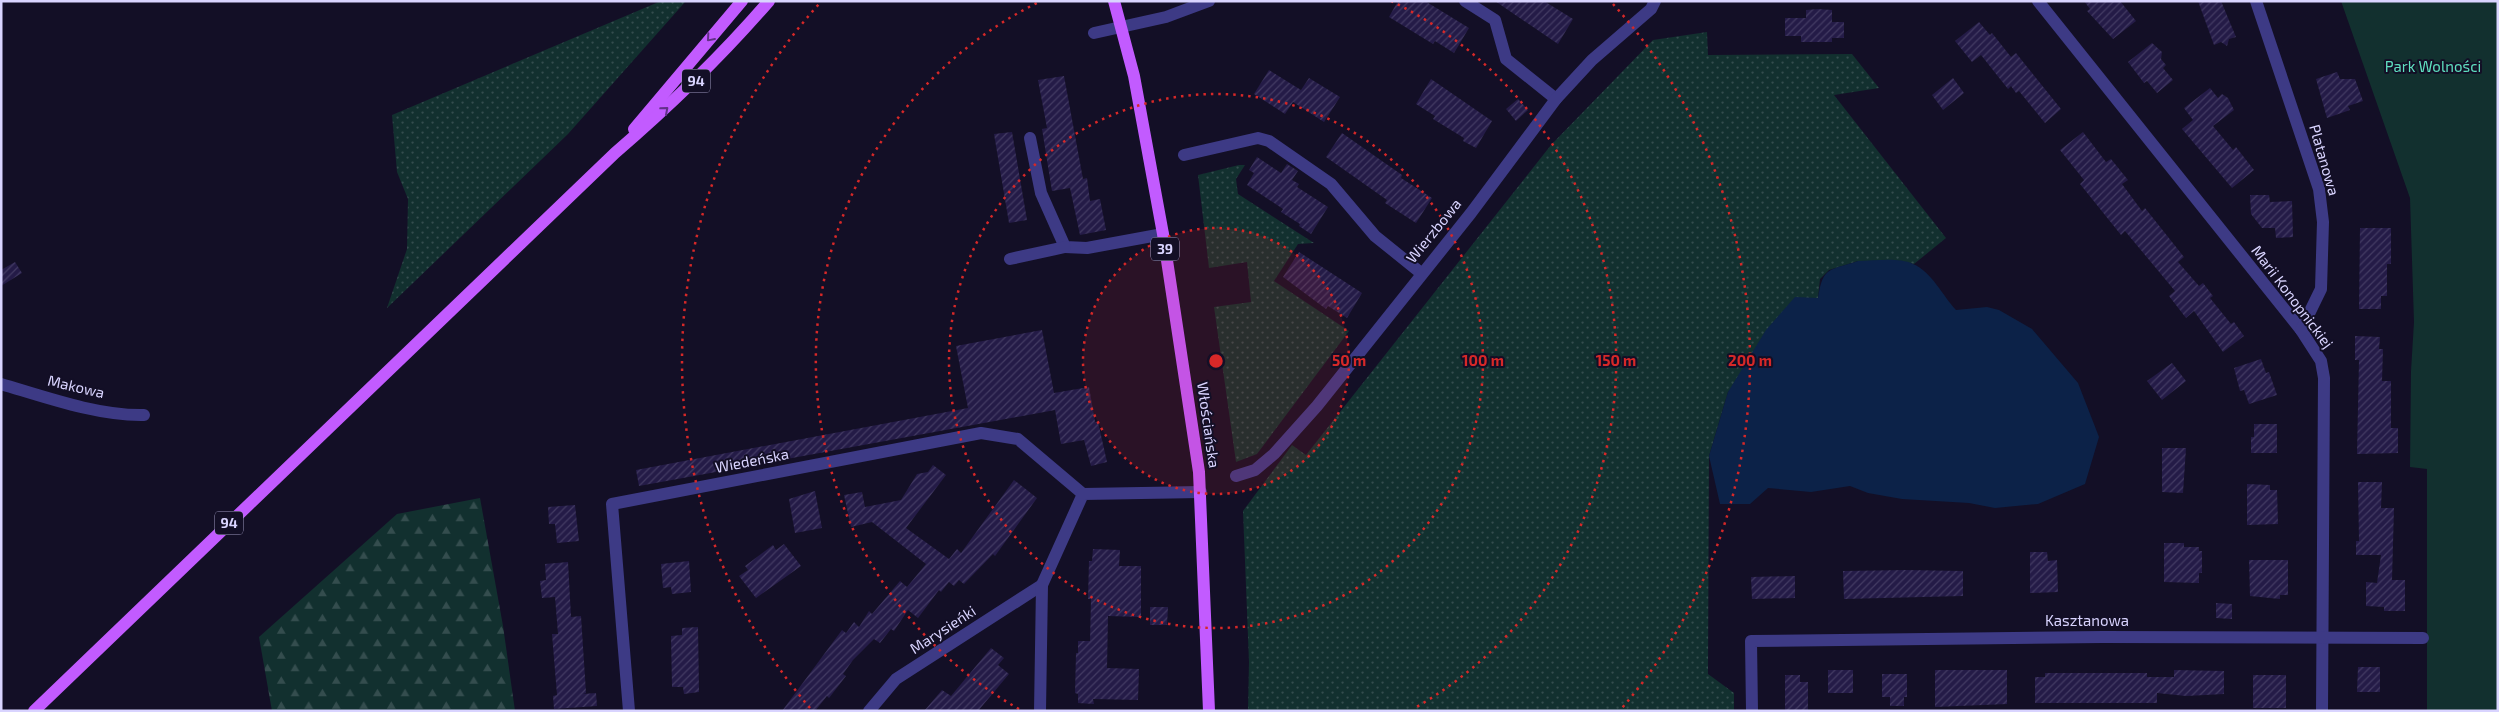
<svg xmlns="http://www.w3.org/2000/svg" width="2499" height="712" viewBox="0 0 2499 712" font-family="'Exo 2',sans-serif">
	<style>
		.grass { fill: url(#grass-dots) }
		.forest { fill: url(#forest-firs) }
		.green { fill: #12302f }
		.water { fill: #0c2248 }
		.building { fill: url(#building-hatch) }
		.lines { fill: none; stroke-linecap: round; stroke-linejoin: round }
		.minor { stroke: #3d3a85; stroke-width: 12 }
		.major { stroke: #c25bff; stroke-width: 12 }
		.oneway { stroke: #623188 }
		.ring { fill: none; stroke: #d62828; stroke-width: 2.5; stroke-dasharray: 2.5 5 }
		.labels { text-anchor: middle; stroke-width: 4; stroke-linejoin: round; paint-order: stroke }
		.shield { fill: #130f26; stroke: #9e99be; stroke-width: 1 }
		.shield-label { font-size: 14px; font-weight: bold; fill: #d9d4ff }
		.park-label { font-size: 15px; fill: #5fe0c0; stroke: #130f26 }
		.street-label { font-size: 15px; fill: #d9d4ff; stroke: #130f26 }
		.centre { fill: #d62828; stroke: #130f26; stroke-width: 2.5 }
		.ring-label { font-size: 15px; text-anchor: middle; font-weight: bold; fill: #d62828; stroke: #130f26; stroke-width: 4; stroke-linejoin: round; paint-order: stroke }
	</style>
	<defs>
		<pattern id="grass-dots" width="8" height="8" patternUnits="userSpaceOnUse" patternTransform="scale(1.25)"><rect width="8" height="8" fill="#12302f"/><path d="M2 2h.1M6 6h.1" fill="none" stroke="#344d4e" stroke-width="1.8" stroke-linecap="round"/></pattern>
		<pattern id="forest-firs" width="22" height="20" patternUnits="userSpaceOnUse" patternTransform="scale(1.25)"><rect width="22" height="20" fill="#12302f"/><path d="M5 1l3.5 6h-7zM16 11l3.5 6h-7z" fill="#344d4e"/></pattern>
		<pattern id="building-hatch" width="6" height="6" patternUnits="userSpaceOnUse" patternTransform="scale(1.25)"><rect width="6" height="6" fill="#241b47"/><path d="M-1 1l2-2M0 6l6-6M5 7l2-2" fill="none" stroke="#433b63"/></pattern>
	</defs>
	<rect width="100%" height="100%" fill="#130f26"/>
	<!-- grass -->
	<g class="grass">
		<polygon points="661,1 686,1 568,134 387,308 407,249 408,199 397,172 392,115"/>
		<polygon points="1707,32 1708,55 1852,54 1879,88 1834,95 1946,238 1914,264 1899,261 1858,261 1829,270 1820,279 1818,298 1728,392 1709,456 1708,674 1734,693 1734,711 1248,711 1249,662 1243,511 1292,445 1306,455 1551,145 1653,40"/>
		<polygon points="1239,165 1245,165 1236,179 1238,194 1314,243 1298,244 1274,281 1349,331 1257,454 1236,462 1214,307 1251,302 1247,262 1209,268 1198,175"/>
	</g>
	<!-- forest -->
	<polygon class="forest" points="480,498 503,626 515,711 272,711 259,637 397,514"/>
	<!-- green -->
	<polygon class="green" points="2341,1 2498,1 2498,711 2427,711 2427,469 2410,467 2411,371 2414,322 2410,198"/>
	<!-- water -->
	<path class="water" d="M 1858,261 C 1875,261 1898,257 1913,264 C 1931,271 1943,296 1956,310 L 1987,307 L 1999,310 L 2032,329 L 2078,383 L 2099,437 L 2085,484 L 2038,504 L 1995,508 L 1969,503 L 1902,499 L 1868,493 L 1850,486 L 1811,492 L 1768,488 L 1750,504 L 1720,504 L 1709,456 L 1728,392 L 1766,330 L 1795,297 L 1818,298 C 1823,265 1830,271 1858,261 Z"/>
	<!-- building -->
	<g class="building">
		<polygon points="1398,1 1425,1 1469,28 1454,53 1435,41 1433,44 1389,17"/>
		<polygon points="1495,1 1544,1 1573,19 1558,44"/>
		<polygon points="2084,1 2120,1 2136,21 2113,39 2087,11 2090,9"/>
		<polygon points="2198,1 2221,1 2236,37 2229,39 2227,46 2221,42 2214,45"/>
		<polygon points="1818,9 1832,10 1832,22 1844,22 1844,38 1832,38 1832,42 1801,42 1801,36 1785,36 1785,18 1806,18 1806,10"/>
		<polygon points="1979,22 1990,35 1992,33 2011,57 2016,53 2061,109 2045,123 2019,91 2016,93 2011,86 2008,89 1981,55 1972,62 1955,41"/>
		<polygon points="2152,43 2162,52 2161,59 2166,65 2163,68 2173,80 2157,93 2147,81 2144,83 2128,62"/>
		<polygon points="1269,70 1301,90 1309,78 1340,97 1324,122 1293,102 1285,114 1254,94"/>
		<polygon points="2337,72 2340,79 2355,79 2363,101 2348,106 2350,110 2327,118 2316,79"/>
		<polygon points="1064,76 1083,179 1087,178 1090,201 1100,199 1106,230 1080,235 1070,188 1052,191 1042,129 1047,128 1038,80"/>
		<polygon points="1953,78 1964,93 1943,110 1932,95"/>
		<polygon points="1431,79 1492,121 1476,148 1463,141 1464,138 1433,119 1435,116 1416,104"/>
		<polygon points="2210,88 2218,98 2222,94 2228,98 2234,110 2213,126 2233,150 2236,147 2254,170 2232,188 2182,129 2193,120 2184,108"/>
		<polygon points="1518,99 1528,110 1516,121 1506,109"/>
		<polygon points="1012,132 1027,220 1009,223 994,134"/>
		<polygon points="2083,132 2106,162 2111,159 2128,180 2122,184 2142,211 2145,208 2184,257 2178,262 2199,286 2203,283 2213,296 2210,298 2231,324 2234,322 2244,336 2223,352 2194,311 2186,318 2169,296 2175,291 2125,231 2121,235 2080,184 2084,180 2060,150"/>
		<polygon points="1342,133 1402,175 1401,178 1432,198 1416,223 1385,203 1387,200 1326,157"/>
		<polygon points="1257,157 1281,173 1287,164 1298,171 1292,180 1299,184 1297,187 1328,207 1311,234 1299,226 1300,224 1281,212 1283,209 1247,185 1254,173 1249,170"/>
		<polygon points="2250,195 2269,195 2270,202 2292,201 2293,237 2276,238 2275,228 2262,228 2251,214"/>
		<polygon points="2360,228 2391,228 2391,264 2387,264 2387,296 2381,296 2381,309 2359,309"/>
		<polygon points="1299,252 1362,293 1347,318 1328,306 1326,309 1283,277"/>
		<polygon points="15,262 22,273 1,286 1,270"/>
		<polygon points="1042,330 1054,393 1089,387 1095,422 1098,422 1107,462 1091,466 1084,440 1061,444 1055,410 639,486 636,470 968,408 956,346"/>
		<polygon points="2355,336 2380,337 2379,349 2383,349 2382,381 2391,381 2391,428 2398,428 2398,453 2357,454 2359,360 2355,360"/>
		<polygon points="2261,359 2266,373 2269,372 2277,395 2249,404 2244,390 2240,391 2234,368"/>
		<polygon points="2172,363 2186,381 2162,400 2147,381"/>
		<polygon points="2254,424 2277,424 2277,453 2251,453 2251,437 2254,437"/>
		<polygon points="2162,448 2186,448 2183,493 2162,492"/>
		<polygon points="933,465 946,475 906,528 949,559 957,549 961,553 1014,480 1037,498 995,556 993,554 964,584 959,580 954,586 949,582 941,592 939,590 918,618 908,610 894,631 891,629 880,643 874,639 853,660 843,674 846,676 829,698 827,696 815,711 782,711 842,630 846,633 854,622 859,627 869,611 872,614 900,581 907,587 926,564 872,522 851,527 844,495 862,492 865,507 901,500 917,474 928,472"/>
		<polygon points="2358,482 2382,482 2381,508 2394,508 2392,580 2405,580 2405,611 2384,611 2384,607 2366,606 2366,582 2377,583 2381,555 2356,555 2356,541 2359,541"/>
		<polygon points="2247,484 2270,485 2270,490 2277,490 2278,524 2247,525"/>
		<polygon points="815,491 822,528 795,533 789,499"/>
		<polygon points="575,505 579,541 557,543 555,524 549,524 548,507"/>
		<polygon points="2164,543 2184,543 2184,547 2199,547 2199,551 2202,551 2202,573 2199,573 2199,583 2164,582"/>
		<polygon points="784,544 801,566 756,598 739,576 748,570 745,566 773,545 776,550"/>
		<polygon points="1093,549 1120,550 1119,566 1141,566 1141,617 1108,616 1107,668 1139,669 1138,700 1093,699 1094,704 1078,703 1078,694 1075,693 1076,653 1078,653 1078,641 1090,641 1091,599 1088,599 1089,561 1092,561"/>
		<polygon points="2030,552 2047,552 2048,561 2057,560 2058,592 2030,593"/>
		<polygon points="2249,560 2288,560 2288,595 2280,595 2280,599 2250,596"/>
		<polygon points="689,561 691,592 672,594 671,587 663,588 661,564"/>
		<polygon points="568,562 571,617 581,616 586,693 583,694 596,693 597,706 554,709 553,696 557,695 552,634 558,634 555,597 542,598 540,581 546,580 545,564"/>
		<polygon points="1906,570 1963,571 1963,596 1844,599 1843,571"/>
		<polygon points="1795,576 1795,598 1752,599 1751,577"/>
		<polygon points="2216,603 2232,604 2232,619 2216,618"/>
		<polygon points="1150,607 1168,607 1167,625 1150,625"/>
		<polygon points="698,627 699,692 684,694 683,687 672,687 671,636 682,635 682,628"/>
		<polygon points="991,648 1004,658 998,665 1009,674 978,711 924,711 942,690 951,696"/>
		<polygon points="2358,667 2380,667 2380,692 2357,692"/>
		<rect x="1828" y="670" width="25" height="23"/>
		<polygon points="1935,670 2007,670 2007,704 1935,707"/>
		<polygon points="2174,670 2224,671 2224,694 2186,696 2157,693 2157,703 2035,703 2035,677 2045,677 2045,673 2147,673 2147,677 2174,677"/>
		<polygon points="1882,674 1907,674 1907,697 1904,697 1904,706 1890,706 1890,697 1882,697"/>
		<polygon points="1785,675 1800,675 1800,682 1808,682 1808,711 1785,711"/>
		<rect x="2253" y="675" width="33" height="33"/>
	</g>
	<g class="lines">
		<!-- minor -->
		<g class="minor">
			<polyline points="1465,1 1495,20 1506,59 1556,99"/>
			<polyline points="2038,1 2301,330 2321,361 2324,378 2322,711"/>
			<polyline points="2256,1 2319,189 2323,222 2321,289 2301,330"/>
			<polyline points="1094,33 1166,17 1209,1"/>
			<polyline points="1030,138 1041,193 1065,247 1087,248 1163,234"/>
			<polyline points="1184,155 1258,138 1269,141 1331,184 1375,236 1421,273"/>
			<polyline points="1010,259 1065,247"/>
			<path d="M 1,384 C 45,397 98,416 144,415"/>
			<polyline points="1236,476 1255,470 1274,454 1317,406 1471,213 1556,99 1592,60 1651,9 1655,1"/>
			<polyline points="629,711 612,504 981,433 1018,439 1083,494"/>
			<polyline points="869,711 896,679 1042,585"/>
			<polyline points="1040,711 1042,585 1083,494 1201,492"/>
			<polyline points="1752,711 1751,641 2103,637 2423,638"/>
		</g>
		<!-- major -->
		<g class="major">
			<polyline points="1114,1 1134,76 1163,234 1199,472 1209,711"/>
			<polyline points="634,129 742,1"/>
			<path d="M 34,711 L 615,153 C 672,104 719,59 769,1"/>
		</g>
	</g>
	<!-- one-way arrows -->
	<defs><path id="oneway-chevron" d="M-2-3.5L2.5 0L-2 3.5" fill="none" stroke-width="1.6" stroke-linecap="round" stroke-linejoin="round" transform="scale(1.25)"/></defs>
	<g class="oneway">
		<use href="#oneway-chevron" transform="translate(710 38) rotate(131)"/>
		<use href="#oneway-chevron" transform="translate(665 110) rotate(-41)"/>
	</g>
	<!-- distance rings -->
	<circle cx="1216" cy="361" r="133" fill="#d62828" fill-opacity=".12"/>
	<g class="ring">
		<circle cx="1216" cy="361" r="133"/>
		<circle cx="1216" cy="361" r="267"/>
		<path d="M1019 709A400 400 0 0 1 1041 1M1391 1A400 400 0 0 1 1413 709"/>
		<path d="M810 708A534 534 0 0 1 819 4M1613 4A534 534 0 0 1 1622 708"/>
	</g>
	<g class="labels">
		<!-- shield labels -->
		<g class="shield">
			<rect x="682" y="69.5" width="28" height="23" rx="4"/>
			<rect x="1151" y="237.5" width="28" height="23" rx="4"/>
			<rect x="215" y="511.5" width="28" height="23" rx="4"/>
		</g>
		<g class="shield-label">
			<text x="696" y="86">94</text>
			<text x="1165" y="254">39</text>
			<text x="229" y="528">94</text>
		</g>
		<!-- park labels -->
		<g class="park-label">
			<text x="2433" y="72">Park Wolności</text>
		</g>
		<!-- street labels -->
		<g class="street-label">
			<text transform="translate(2324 160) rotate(74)" y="5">Platanowa</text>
			<text transform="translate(1434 231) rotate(-51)" y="5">Wierzbowa</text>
			<text transform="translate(2292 297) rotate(53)" y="5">Marii Konopnickiej</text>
			<text transform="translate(76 387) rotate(13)" y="5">Makowa</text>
			<text transform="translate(1208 425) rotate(82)" y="5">Włościańska</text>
			<text transform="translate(752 461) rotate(-11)" y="5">Wiedeńska</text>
			<text x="2087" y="626">Kasztanowa</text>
			<text transform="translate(943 630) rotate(-33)" y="5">Marysieńki</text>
		</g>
	</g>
	<circle cx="1216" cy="361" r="8" class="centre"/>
	<g class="ring-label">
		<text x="1349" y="366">50 m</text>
		<text x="1483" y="366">100 m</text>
		<text x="1616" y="366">150 m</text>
		<text x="1750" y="366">200 m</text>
	</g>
	<!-- border -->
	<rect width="2499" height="712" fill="none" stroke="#d9d4ff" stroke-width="5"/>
</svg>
